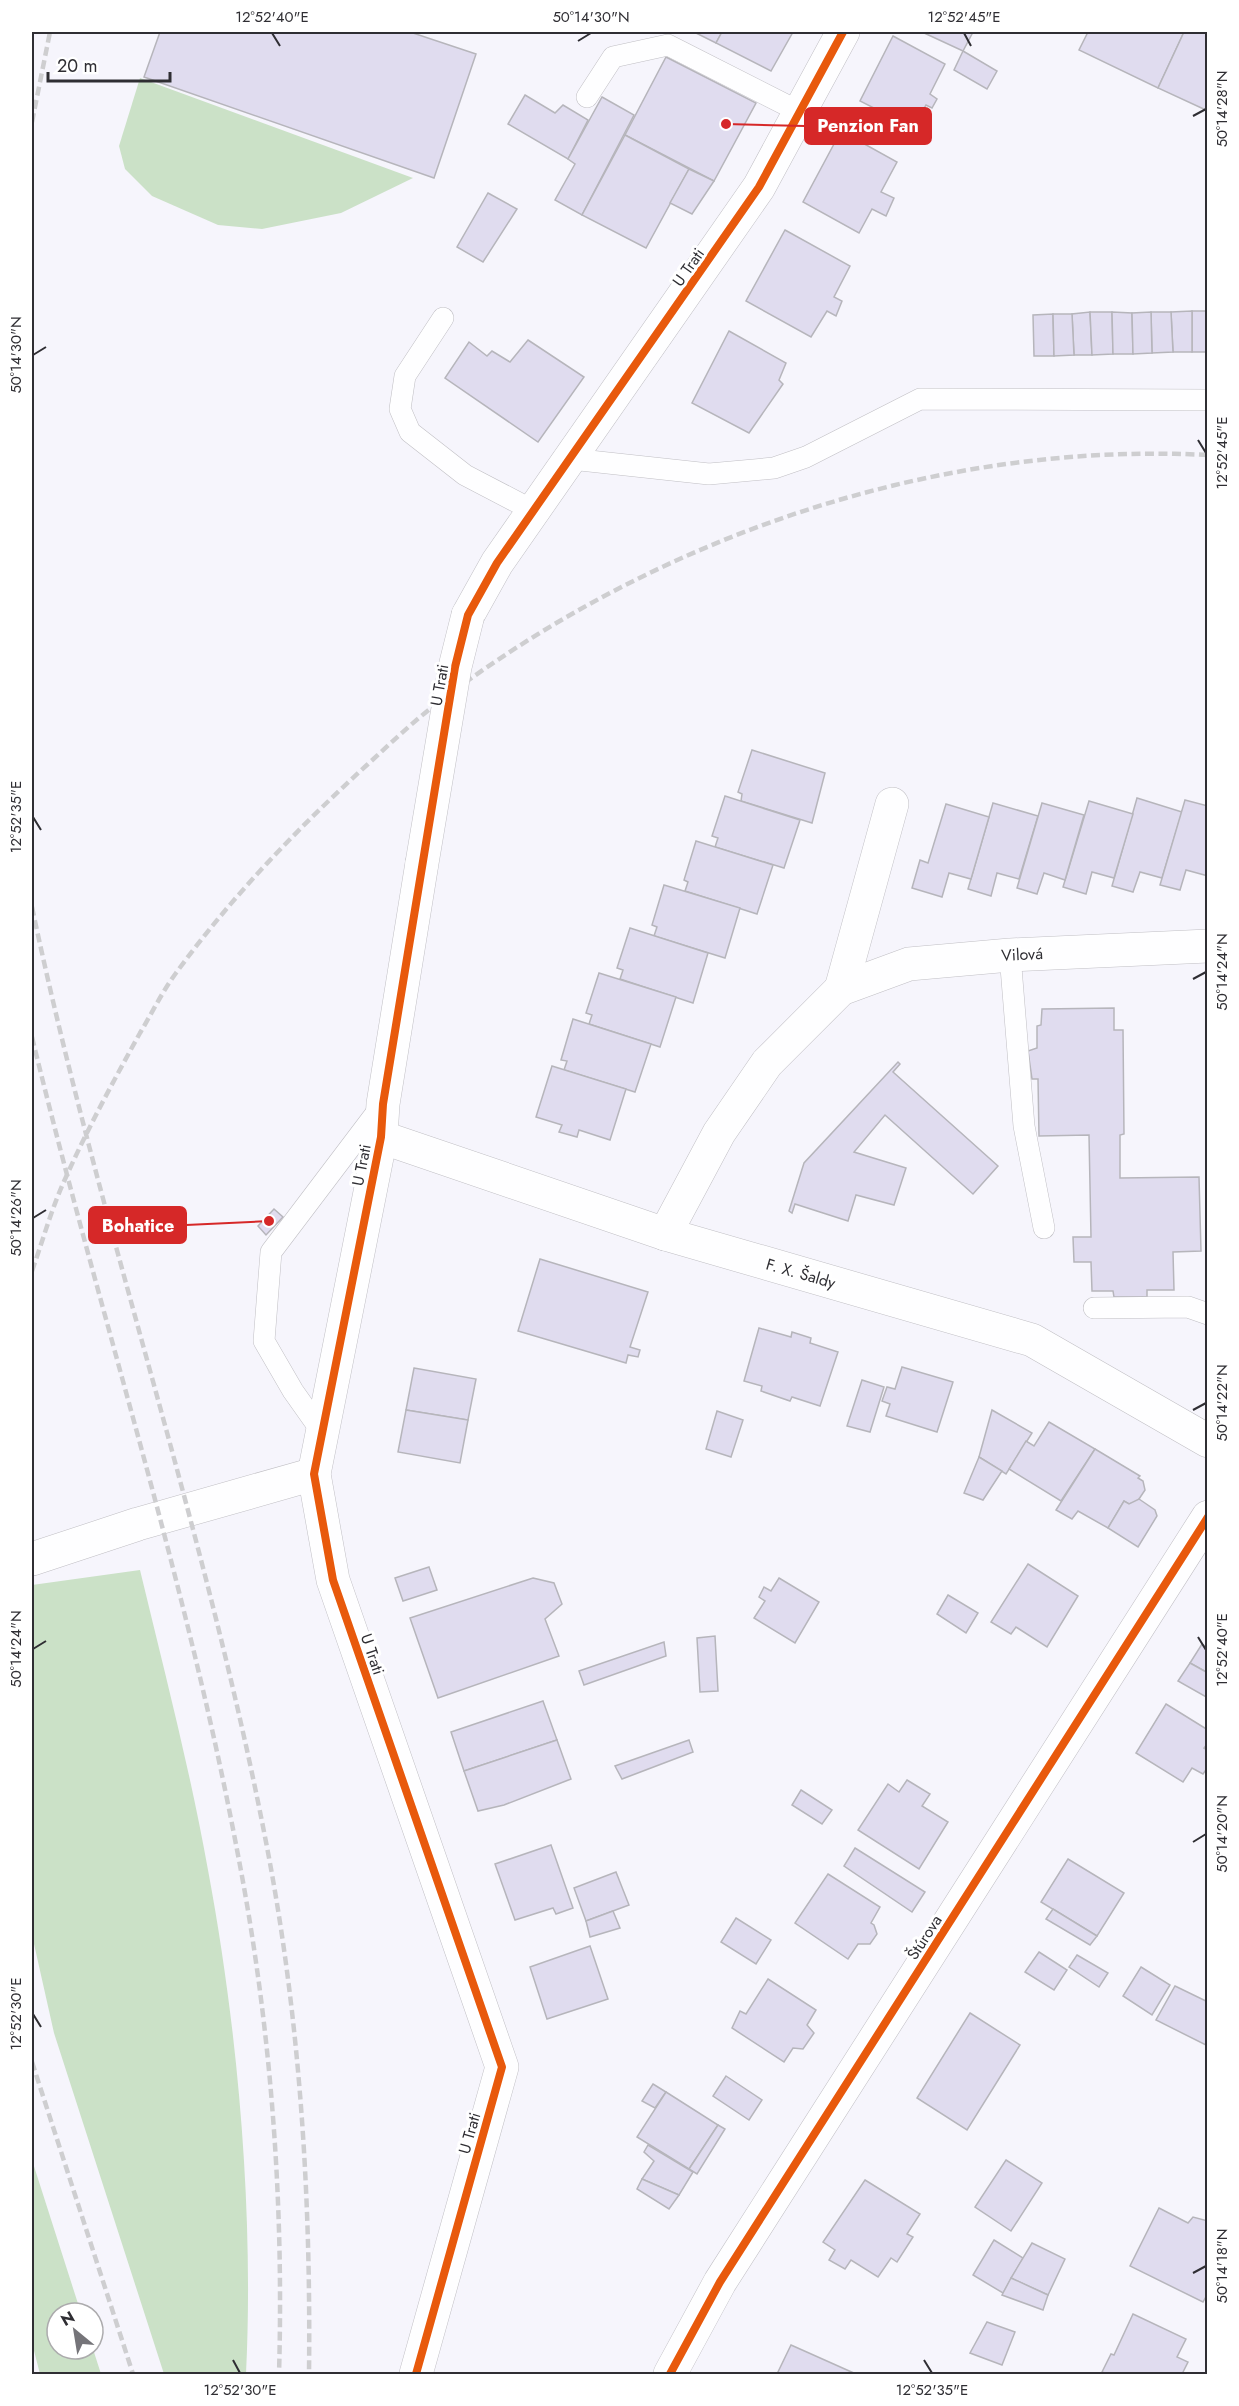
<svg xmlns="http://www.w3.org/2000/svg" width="1239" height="2406" viewBox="0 0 1239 2406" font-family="Jost,sans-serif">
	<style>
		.green { fill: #cbe1c7 }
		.building { fill: #e0dcef; stroke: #b6b5bb; stroke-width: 1.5 }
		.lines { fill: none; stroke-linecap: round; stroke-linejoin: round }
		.lane-casing { stroke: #c0bfc4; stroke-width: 22 }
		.street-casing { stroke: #c0bfc4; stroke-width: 34 }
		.lane { stroke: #fefeff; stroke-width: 21 }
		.street { stroke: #fefeff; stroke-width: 33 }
		.rail { stroke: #ceced0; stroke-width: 4.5; stroke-dasharray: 9 4.5; stroke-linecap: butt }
		.street-bridge-casing { stroke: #c0bfc4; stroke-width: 34; stroke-linecap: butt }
		.street-bridge { stroke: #fefeff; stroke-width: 33 }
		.cycleway-casing { stroke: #fff; stroke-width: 11 }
		.cycleway { stroke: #e8590c; stroke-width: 8 }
		.ticks { fill: none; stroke: #2f2e33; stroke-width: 2 }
		.labels { text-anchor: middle; stroke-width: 6; stroke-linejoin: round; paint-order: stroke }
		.street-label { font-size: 16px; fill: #2f2e33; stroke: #fff }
		.leader { fill: none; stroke: #d62828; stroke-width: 2 }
		.callout-dot { fill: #d62828; stroke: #fff; stroke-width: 2 }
		.callout { fill: #d62828; stroke: #d62828; stroke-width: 2 }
		.callout-label { font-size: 18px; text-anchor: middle; font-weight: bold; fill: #fff }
		.neatline { fill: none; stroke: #2f2e33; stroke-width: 2 }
		.ticks-label { font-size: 15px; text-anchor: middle; fill: #2f2e33 }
	</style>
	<rect width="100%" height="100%" fill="#f6f5fc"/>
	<!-- green -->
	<g class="green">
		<polygon points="140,78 413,178 341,213 262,229 218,225 152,196 125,169 119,146"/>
		<path d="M 140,1570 C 164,1670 190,1769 208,1870 C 238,2030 254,2212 246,2374 L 164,2374 L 54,2033 L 32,1935 L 32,1585 Z"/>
		<polygon points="32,2160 81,2313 57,2313 57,2349 93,2349 101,2374 40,2374 32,2343"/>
	</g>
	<!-- building -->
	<g class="building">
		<polygon points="160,32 410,32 476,54 434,178 144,77"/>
		<polygon points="694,32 722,32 716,43"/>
		<polygon points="722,32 793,32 771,71 716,43"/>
		<polygon points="922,32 973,32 963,51"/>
		<polygon points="1088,32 1184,32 1158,88 1079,50"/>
		<polygon points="1184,32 1208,32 1208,111 1158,88"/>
		<polygon points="893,36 945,64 930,94 937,99 932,108 926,105 913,128 860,101"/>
		<polygon points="963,51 997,71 987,89 954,70"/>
		<polygon points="666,57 756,103 714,181 625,135"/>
		<polygon points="525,95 555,113 563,105 588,120 568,159 508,124"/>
		<polygon points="602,97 634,115 582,215 555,200 575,164 568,159"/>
		<polygon points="841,131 897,162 881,192 894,198 886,216 872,209 859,233 803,202"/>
		<polygon points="625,135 689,169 646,248 582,215"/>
		<polygon points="689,169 714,181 692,214 670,203"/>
		<polygon points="488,193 517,209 483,262 457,247"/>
		<polygon points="785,230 850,266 834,297 842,301 836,316 827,311 811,337 746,301"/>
		<rect x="1192" y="311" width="16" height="41"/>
		<polygon points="1192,311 1192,352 1173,352 1171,312"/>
		<polygon points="1090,312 1092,355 1074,355 1072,314"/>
		<polygon points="1090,312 1112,312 1113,354 1092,355"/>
		<polygon points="1112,312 1132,313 1133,354 1113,354"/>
		<polygon points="1151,312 1171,312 1173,352 1152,353"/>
		<polygon points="1151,312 1152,353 1133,354 1132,313"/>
		<polygon points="1053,314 1054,356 1034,356 1033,315"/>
		<polygon points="1053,314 1072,314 1074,355 1054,356"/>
		<polygon points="729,331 786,363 779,380 783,384 749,433 692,403"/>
		<polygon points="528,340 584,377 538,442 445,378 469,342 487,356 492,351 510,362"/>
		<polygon points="752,750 825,773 812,823 741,801 742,794 738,792"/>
		<polygon points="725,796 800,820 784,868 715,847 718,838 712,836"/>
		<polygon points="1137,798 1182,812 1162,878 1140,872 1133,892 1112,886"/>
		<polygon points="1185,800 1208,806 1208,876 1186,870 1180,890 1160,885"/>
		<polygon points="1089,801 1133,814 1114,878 1092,872 1086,894 1063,887"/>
		<polygon points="993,803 1038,816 1019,879 997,873 991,896 968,889"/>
		<polygon points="1042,803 1084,815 1065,880 1044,873 1037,894 1017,888"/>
		<polygon points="946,804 989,817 971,879 949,873 942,897 912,888 920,860 928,863"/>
		<polygon points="696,841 773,865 757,914 685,891 688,882 684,880"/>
		<polygon points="664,885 740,908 725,958 654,936 657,927 652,925"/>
		<polygon points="630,928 708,953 693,1003 620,979 623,970 617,968"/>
		<polygon points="599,973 676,997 660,1047 589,1024 592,1015 586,1013"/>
		<polygon points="1114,1008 1114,1030 1123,1030 1124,1134 1120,1135 1120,1178 1199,1177 1201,1251 1173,1252 1174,1290 1147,1290 1147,1297 1114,1297 1113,1291 1092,1291 1091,1262 1074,1262 1073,1237 1091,1237 1089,1135 1039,1136 1038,1079 1032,1079 1028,1051 1037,1048 1037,1026 1041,1025 1042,1009"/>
		<polygon points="573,1019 651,1044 635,1092 564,1070 567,1061 561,1060"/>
		<polygon points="898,1062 900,1064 893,1072 998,1166 973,1194 885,1115 854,1152 906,1168 894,1205 856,1195 848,1221 795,1204 792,1213 789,1211 804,1163"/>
		<polygon points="552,1066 626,1089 610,1140 579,1130 577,1137 559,1132 562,1125 536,1117"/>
		<polygon points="274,1209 283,1217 266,1235 258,1226"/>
		<polygon points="540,1259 648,1292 630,1347 640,1350 638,1357 628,1355 626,1363 518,1331"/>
		<polygon points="759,1328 791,1337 792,1332 811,1338 810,1343 838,1352 820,1406 792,1397 790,1401 761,1391 762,1386 744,1381"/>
		<polygon points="902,1367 953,1382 937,1432 886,1416 890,1404 882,1401 887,1387 895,1389"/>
		<polygon points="414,1368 476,1379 468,1420 406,1410"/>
		<polygon points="862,1380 884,1387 870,1432 847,1426"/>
		<polygon points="406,1410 468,1420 460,1463 398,1452"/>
		<polygon points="992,1410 1032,1433 1006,1474 979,1457"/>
		<polygon points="717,1411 743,1420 731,1457 706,1449"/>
		<polygon points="1049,1422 1095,1449 1061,1501 1009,1469 1026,1441 1034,1446"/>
		<polygon points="1095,1449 1140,1476 1138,1478 1143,1481 1145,1490 1137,1502 1129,1504 1124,1501 1108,1528 1078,1511 1072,1519 1056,1510"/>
		<polygon points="979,1457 1002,1471 983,1500 964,1493"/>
		<polygon points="1139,1499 1155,1510 1157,1516 1138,1547 1108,1528 1124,1501 1129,1504"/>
		<polygon points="1028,1564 1078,1596 1047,1647 1016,1627 1011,1634 991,1622"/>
		<polygon points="429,1567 437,1590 403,1601 395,1578"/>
		<polygon points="533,1578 554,1583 562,1604 545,1619 559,1656 438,1698 410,1618"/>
		<polygon points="779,1578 819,1602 795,1643 754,1618 765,1601 759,1597 764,1587 771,1591"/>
		<polygon points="948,1595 978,1613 966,1633 937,1614"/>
		<polygon points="715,1636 718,1691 700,1692 697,1638"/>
		<polygon points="664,1642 666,1656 584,1685 579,1671"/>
		<polygon points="1202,1644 1208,1648 1208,1673 1190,1663"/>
		<polygon points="1190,1663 1208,1673 1208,1698 1178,1681"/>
		<polygon points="543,1701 557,1740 464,1771 451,1732"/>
		<polygon points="1166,1704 1208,1730 1208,1743 1204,1748 1208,1751 1208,1767 1203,1774 1192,1768 1183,1782 1136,1753"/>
		<polygon points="557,1740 571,1779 504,1805 478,1811 464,1771"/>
		<polygon points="689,1740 693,1752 622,1779 615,1766"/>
		<polygon points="907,1780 930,1794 922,1806 948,1822 919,1869 858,1830 888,1784 899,1792"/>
		<polygon points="801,1790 832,1810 822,1824 792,1805"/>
		<polygon points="551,1845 573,1908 556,1914 553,1908 515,1920 495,1864"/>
		<polygon points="855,1848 925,1892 912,1912 844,1866"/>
		<polygon points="1068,1859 1124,1893 1097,1936 1041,1902"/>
		<polygon points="616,1872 629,1905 586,1921 574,1888"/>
		<polygon points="828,1874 880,1907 871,1923 874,1925 877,1934 870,1944 858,1944 848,1959 795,1923"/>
		<polygon points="1053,1909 1097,1936 1090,1945 1046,1919"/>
		<polygon points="613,1911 620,1928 590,1937 586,1921"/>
		<polygon points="736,1918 771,1940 756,1964 721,1942"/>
		<polygon points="590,1946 608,1999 547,2019 530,1967"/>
		<polygon points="1039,1952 1067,1970 1054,1990 1025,1972"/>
		<polygon points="1077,1955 1108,1973 1099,1987 1069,1967"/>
		<polygon points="1141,1967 1170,1985 1152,2015 1123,1996"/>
		<polygon points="768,1979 816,2010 807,2025 814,2033 803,2049 793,2048 784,2062 732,2028 740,2011 746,2014"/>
		<polygon points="1175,1986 1208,2002 1208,2046 1156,2020"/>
		<polygon points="970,2013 1020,2045 967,2130 917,2098"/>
		<polygon points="726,2076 762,2100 749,2120 713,2096"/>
		<polygon points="653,2084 666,2092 655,2108 642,2101"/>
		<polygon points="666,2092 718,2125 689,2169 637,2137"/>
		<polygon points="718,2125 725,2129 697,2174 689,2169"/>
		<polygon points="648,2145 693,2172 679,2195 642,2179 654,2161 644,2152"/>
		<polygon points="1006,2160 1042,2183 1011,2231 975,2207"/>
		<polygon points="642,2179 679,2195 669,2209 637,2189"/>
		<polygon points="865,2180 920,2214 907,2234 913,2237 897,2262 891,2258 878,2277 851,2260 845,2269 829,2260 835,2250 823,2242"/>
		<polygon points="1159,2208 1188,2223 1193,2217 1208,2221 1208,2293 1203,2302 1130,2266"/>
		<polygon points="994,2240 1023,2258 1003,2293 973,2275"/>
		<polygon points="1032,2243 1065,2259 1048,2295 1011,2278"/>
		<polygon points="1011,2278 1048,2295 1043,2310 1002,2295"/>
		<polygon points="1133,2314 1186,2339 1177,2357 1188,2362 1182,2374 1108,2374 1102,2372 1111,2354 1114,2355"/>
		<polygon points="987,2322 1015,2332 1002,2365 970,2353"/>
		<polygon points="791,2345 856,2374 777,2374"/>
	</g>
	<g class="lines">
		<!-- lane casing -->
		<g class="lane-casing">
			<g id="lane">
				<polyline points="587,97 613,57 668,45 800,112"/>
				<polyline points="443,318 405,376 400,409 410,432 465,475 534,511"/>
				<polyline points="571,459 709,474 774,468 806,457 920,399 1208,400"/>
				<polyline points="1010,955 1024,1126 1044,1228"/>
				<polyline points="1094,1308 1188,1307 1208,1314"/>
				<polyline points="322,1432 293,1391 264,1341 271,1252 383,1104"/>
			</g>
		</g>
		<!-- street casing -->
		<g class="street-casing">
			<g id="street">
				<polyline points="468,615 497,563 759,187 843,32"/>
				<polyline points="841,989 892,804"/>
				<polyline points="381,1137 665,1234 1032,1340 1208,1441"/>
				<polyline points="665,1234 719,1133 767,1063 841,989 909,964 1010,955 1208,946"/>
				<polyline points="32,1559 138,1524 314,1474"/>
				<polyline points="416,2374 502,2067 333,1580 314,1474 381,1137 383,1104 422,863"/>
				<polyline points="670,2374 720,2282 1208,1517"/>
			</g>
		</g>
		<!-- lane -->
		<use href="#lane" class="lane"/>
		<!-- street -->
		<use href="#street" class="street"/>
		<!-- rail -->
		<g class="rail">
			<polyline points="32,122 50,32"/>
			<path d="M 32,907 C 98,1221 205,1526 266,1842 C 300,2017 311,2196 309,2374"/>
			<path d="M 32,1037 C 98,1310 186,1578 238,1855 C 271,2026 284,2201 279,2374"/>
			<path d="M 32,1271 C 43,1240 52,1207 66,1177 C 88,1128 114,1080 140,1033 C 152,1013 162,992 176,973 C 232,896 298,828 368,764 C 393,741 417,718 444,698 C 660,536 936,441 1208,455"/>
			<polyline points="32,2062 133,2374"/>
		</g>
		<!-- street-bridge casing -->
		<g class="street-bridge-casing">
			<polyline id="street-bridge" points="422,863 455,667 468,615"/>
		</g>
		<!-- street-bridge -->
		<use href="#street-bridge" class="street-bridge"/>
		<!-- cycleway casing -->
		<g class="cycleway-casing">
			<g id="cycleway">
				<polyline points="416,2374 502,2067 333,1580 314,1474 381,1137 383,1104 455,667 468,615 497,563 759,187 843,32"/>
				<polyline points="670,2374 720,2282 1208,1517"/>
			</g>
		</g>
		<!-- cycleway -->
		<use href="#cycleway" class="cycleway"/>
	</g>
	<!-- ticks -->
	<path class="ticks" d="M 272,33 L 280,46M 964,33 L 971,46M 578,41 L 591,33M 1193,116 L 1206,109M 33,355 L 46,347M 1198,440 L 1206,453M 33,817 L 41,830M 1193,979 L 1206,972M 33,1218 L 46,1210M 1193,1410 L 1206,1403M 1198,1637 L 1206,1650M 33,1649 L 46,1641M 1193,1842 L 1206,1834M 33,2014 L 41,2027M 1193,2273 L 1206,2266M 233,2360 L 240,2373M 924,2360 L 932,2373"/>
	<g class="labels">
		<!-- street labels -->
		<g class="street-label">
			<text transform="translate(688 267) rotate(-55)" y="6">U Trati</text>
			<text transform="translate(439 685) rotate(-80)" y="6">U Trati</text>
			<text transform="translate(1022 954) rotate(-3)" y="6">Vilová</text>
			<text transform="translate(361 1165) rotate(-79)" y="6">U Trati</text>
			<text transform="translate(801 1273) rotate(16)" y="6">F. X. Šaldy</text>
			<text transform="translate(373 1654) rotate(71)" y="6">U Trati</text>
			<text transform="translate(924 1937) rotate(-57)" y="6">Štúrova</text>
			<text transform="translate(469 2133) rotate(-74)" y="6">U Trati</text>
		</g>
	</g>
	<!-- callouts -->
	<path class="leader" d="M726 124L805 126M269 1221L186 1225"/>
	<g class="callout-dot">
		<circle cx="726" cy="124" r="6"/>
		<circle cx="269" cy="1221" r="6"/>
	</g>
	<g class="callout">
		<rect x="805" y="108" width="126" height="36" rx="6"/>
		<rect x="89" y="1207" width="97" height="36" rx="6"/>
	</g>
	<g class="callout-label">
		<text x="868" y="132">Penzion Fan</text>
		<text x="138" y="1232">Bohatice</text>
	</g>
	<!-- border -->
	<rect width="1239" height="2406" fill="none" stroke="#ffffff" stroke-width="66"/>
	<!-- north arrow -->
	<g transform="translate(75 2331) rotate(330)"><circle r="28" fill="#ffffff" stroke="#acabad" stroke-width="1.5"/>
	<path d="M0-4.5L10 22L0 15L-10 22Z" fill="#757479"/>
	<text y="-9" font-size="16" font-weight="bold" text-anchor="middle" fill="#2f2e33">N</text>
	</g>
	<!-- scale -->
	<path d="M48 72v9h122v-9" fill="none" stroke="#2f2e33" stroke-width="3"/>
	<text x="57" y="72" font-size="18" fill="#2f2e33" stroke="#ffffff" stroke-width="4.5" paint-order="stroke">20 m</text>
	<rect x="33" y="33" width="1173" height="2340" class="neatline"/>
	<g class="ticks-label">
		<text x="272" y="22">12°52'40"E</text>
		<text x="591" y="22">50°14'30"N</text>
		<text x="964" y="22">12°52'45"E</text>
		<text transform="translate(1222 109) rotate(-90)" y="5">50°14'28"N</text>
		<text transform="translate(16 355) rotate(-90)" y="5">50°14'30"N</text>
		<text transform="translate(1222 453) rotate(-90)" y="5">12°52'45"E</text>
		<text transform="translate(16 817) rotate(-90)" y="5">12°52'35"E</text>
		<text transform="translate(1222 972) rotate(-90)" y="5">50°14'24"N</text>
		<text transform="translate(16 1218) rotate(-90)" y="5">50°14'26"N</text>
		<text transform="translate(1222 1403) rotate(-90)" y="5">50°14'22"N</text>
		<text transform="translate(16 1649) rotate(-90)" y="5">50°14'24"N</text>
		<text transform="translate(1222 1650) rotate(-90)" y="5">12°52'40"E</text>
		<text transform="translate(1222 1834) rotate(-90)" y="5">50°14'20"N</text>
		<text transform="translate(16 2014) rotate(-90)" y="5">12°52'30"E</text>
		<text transform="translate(1222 2266) rotate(-90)" y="5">50°14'18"N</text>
		<text x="240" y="2395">12°52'30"E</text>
		<text x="932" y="2395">12°52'35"E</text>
	</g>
</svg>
